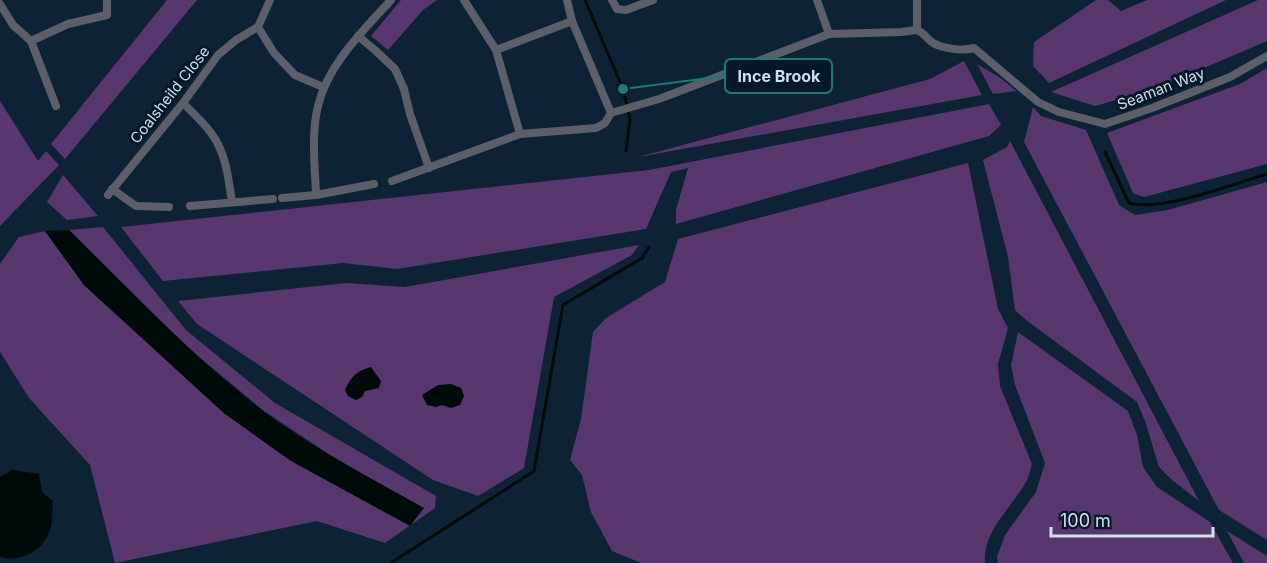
<svg xmlns="http://www.w3.org/2000/svg" width="1267" height="563" viewBox="0 0 1267 563" font-family="Inter,sans-serif">
	<style>
		.green { fill: #58376f }
		.water { fill: #000a09 }
		.lines { fill: none; stroke-linecap: round; stroke-linejoin: round }
		.stream { stroke: #000a09; stroke-width: 3 }
		.street { stroke: #5c5e6a; stroke-width: 8 }
		.labels { text-anchor: middle; stroke-width: 6; stroke-linejoin: round; paint-order: stroke }
		.street-label { font-size: 15px; fill: #d2dfec; stroke: #05182a }
		.leader { fill: none; stroke: #197b74; stroke-width: 2 }
		.callout-dot { fill: #197b74; stroke: #05182a; stroke-width: 2 }
		.callout { fill: #05182a; stroke: #197b74; stroke-width: 2 }
		.callout-label { font-size: 16px; text-anchor: middle; font-weight: bold; fill: #d2dfec }
	</style>
	<rect width="100%" height="100%" fill="#0d2235"/>
	<!-- green -->
	<g class="green">
		<polygon points="167,0 197,0 65,159 51,144"/>
		<polygon points="401,0 437,0 423,10 388,50 371,36"/>
		<polygon points="1096,0 1108,0 1121,11 1147,0 1226,0 1049,83 1033,66 1034,42"/>
		<polygon points="1258,0 1267,0 1267,41 1155,89 1095,106 1051,92"/>
		<polygon points="964,61 982,95 638,157 930,79"/>
		<polygon points="977,64 1002,79 1016,91 993,94"/>
		<polygon points="1267,68 1267,164 1144,197 1133,193 1107,133 1240,84"/>
		<polygon points="0,101 38,161 46,151 59,165 0,226"/>
		<polygon points="989,104 1001,125 989,136 676,224 676,210 688,168 671,172 646,229 397,269 343,263 163,281 121,227 649,170"/>
		<polygon points="1033,107 1041,116 1086,130 1119,205 1135,215 1168,210 1267,182 1267,540 1219,510 1024,142"/>
		<polygon points="1010,141 1199,501 1172,480 1159,467 1145,421 1137,402 1026,320 1015,310 1008,257 983,160 1007,147"/>
		<path d="M 968,163 L 998,309 L 1008,328 L 998,364 L 1000,386 L 1032,464 C 1030,470 1029,477 1026,482 C 1011,509 983,530 985,563 L 641,563 L 612,551 L 591,512 L 582,475 L 570,460 L 581,419 L 593,332 L 606,318 L 665,282 L 678,239 Z"/>
		<polygon points="63,175 98,216 67,220 47,202"/>
		<polygon points="103,227 186,330 275,403 436,496 435,508 385,543 317,521 115,563 90,465 29,398 0,352 0,264 19,237 45,231 84,285 225,414 324,451 264,411 187,347 69,230"/>
		<polygon points="639,245 632,255 554,297 524,468 478,496 433,480 197,324 178,301 346,283 405,287"/>
		<polygon points="1018,332 1128,411 1137,435 1143,467 1157,487 1210,522 1233,563 998,563 997,557 1005,535 1036,492 1045,463 1015,385 1011,365"/>
		<polygon points="1227,531 1267,556 1267,563 1244,563"/>
	</g>
	<!-- water -->
	<g class="water">
		<path d="M 69,230 C 132,292 193,357 263,411 C 313,448 369,477 424,508 L 410,526 L 291,461 L 225,414 L 84,285 L 45,231 Z"/>
		<path d="M 371,367 L 381,381 L 379,388 L 365,391 L 362,397 L 356,400 L 348,396 L 345,390 C 351,376 357,371 371,367 Z"/>
		<polygon points="451,384 461,388 464,396 460,405 451,408 442,405 436,407 427,405 422,395 438,385"/>
		<path d="M 13,470 L 39,474 L 42,492 L 53,501 C 52,510 53,521 50,530 C 44,550 21,563 0,557 L 0,477 Z"/>
	</g>
	<g class="lines">
		<!-- stream -->
		<g class="stream">
			<polyline points="585,0 623,89 630,119 626,151"/>
			<path d="M 1105,152 L 1129,203 C 1162,212 1233,184 1267,174"/>
			<polyline points="391,563 534,471 563,305 642,258 649,247"/>
		</g>
		<!-- street -->
		<g class="street">
			<polyline points="270,0 258,27 274,53 295,75 323,87"/>
			<polyline points="464,0 496,50 520,134 596,128 605,123 611,113 659,99 829,34 901,32 917,30"/>
			<polyline points="612,0 617,9 626,10 653,0"/>
			<polyline points="817,0 829,34"/>
			<path d="M 917,0 L 917,30 C 924,33 927,39 933,43 C 944,49 962,51 974,48 L 1038,102 L 1059,112 L 1105,124 L 1152,108 L 1230,77 L 1267,56"/>
			<polyline points="0,4 13,25 31,41 56,106"/>
			<polyline points="572,21 611,113"/>
			<polyline points="358,36 376,51 395,69 404,89 410,114 429,168"/>
			<polyline points="31,41 68,24 107,15 107,0"/>
			<polyline points="496,50 572,21 567,0"/>
			<path d="M 183,103 C 197,117 214,132 221,151 C 228,167 229,185 232,202"/>
			<polyline points="392,181 520,134"/>
			<polyline points="112,189 136,206 169,207"/>
			<polyline points="108,195 183,103 218,55 236,40 258,27"/>
			<path d="M 316,195 C 315,166 311,134 318,106 C 328,64 363,31 391,0"/>
			<polyline points="282,198 316,195 374,184"/>
			<polyline points="190,206 273,199"/>
		</g>
	</g>
	<g class="labels">
		<!-- street labels -->
		<g class="street-label">
			<text transform="translate(1161 89) rotate(-21)" y="5">Seaman Way</text>
			<text transform="translate(170 95) rotate(-52)" y="5">Coalsheild Close</text>
		</g>
	</g>
	<!-- callouts -->
	<path class="leader" d="M623 89L725 76"/>
	<circle class="callout-dot" cx="623" cy="89" r="6"/>
	<rect class="callout" x="725" y="59" width="107" height="34" rx="6"/>
	<g class="callout-label">
		<text x="779" y="82">Ince Brook</text>
	</g>
	<!-- scale -->
	<path d="M1051 527v9h162v-9" fill="none" stroke="#d2dfec" stroke-width="3"/>
	<text x="1060" y="527" font-size="18" fill="#d2dfec" stroke="#05182a" stroke-width="4.5" paint-order="stroke">100 m</text>
</svg>
